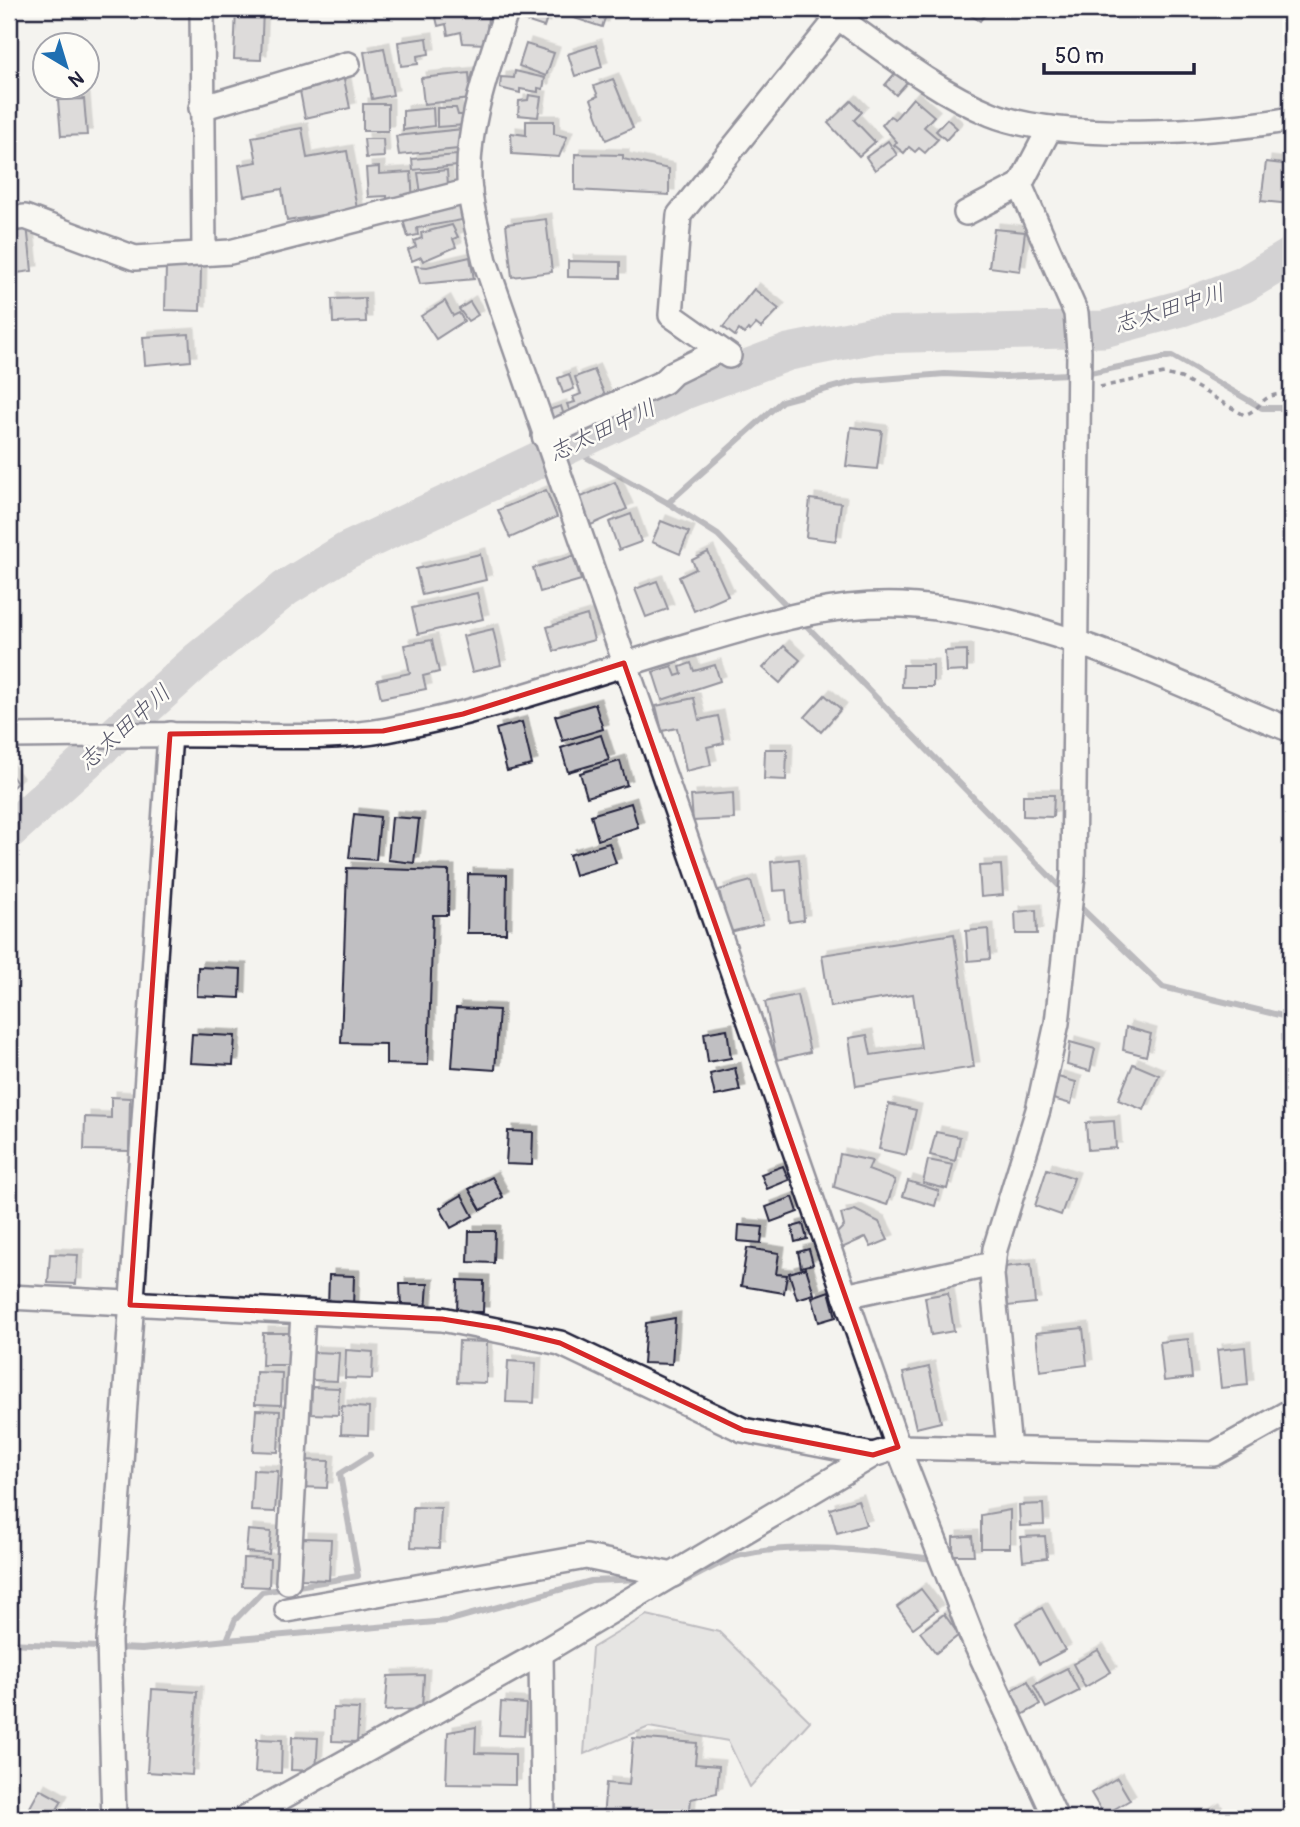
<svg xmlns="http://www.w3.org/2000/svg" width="1300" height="1827" viewBox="0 0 1300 1827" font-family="Pangolin,'Klee One',sans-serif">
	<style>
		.green { fill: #d5d4d5; stroke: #7c7b88; stroke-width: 2 }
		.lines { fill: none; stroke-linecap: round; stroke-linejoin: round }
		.stream { stroke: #757582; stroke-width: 6 }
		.river { stroke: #acacb2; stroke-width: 37 }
		.building { fill: #c0bfc2; stroke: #22223b; stroke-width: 2; filter: url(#shadow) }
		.minor-casing { stroke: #22223b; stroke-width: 28 }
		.path { stroke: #22223b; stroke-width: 3.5; stroke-dasharray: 5 5; stroke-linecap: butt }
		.minor { stroke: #fdfcf7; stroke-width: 23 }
		.marked { fill: none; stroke: #d62828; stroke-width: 5; stroke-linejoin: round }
		.labels { text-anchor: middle; stroke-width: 5; stroke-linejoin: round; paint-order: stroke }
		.water-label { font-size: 23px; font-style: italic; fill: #59596b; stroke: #fdfcf7 }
	</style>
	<defs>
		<filter id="shadow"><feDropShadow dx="5.5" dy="-5.5" stdDeviation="0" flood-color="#0004"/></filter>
	</defs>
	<rect width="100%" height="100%" fill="#f4f3ef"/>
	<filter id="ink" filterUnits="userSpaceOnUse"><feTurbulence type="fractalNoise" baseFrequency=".0143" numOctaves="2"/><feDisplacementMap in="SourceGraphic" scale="14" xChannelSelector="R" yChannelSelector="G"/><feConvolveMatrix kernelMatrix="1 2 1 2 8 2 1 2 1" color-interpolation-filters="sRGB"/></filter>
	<g filter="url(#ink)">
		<!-- green -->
		<polygon class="green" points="647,1615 719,1632 810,1721 750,1787 728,1741 649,1727 584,1754 592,1648"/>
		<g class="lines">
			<!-- stream -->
			<g class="stream">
				<polyline points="566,446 668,503 718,535 792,611"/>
				<polyline points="668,503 782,401 857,381 945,374 1005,377 1090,373 1172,356 1262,408 1291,408"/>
				<polyline points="802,621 1065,892"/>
				<polyline points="1075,902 1163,987 1291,1018"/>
				<path d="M 673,1586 C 696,1579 718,1561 741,1555 C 803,1541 872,1552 934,1559"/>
				<polyline points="227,1640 447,1621 591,1581 642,1579"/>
				<polyline points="9,1643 142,1649 227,1640 235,1620 262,1592 358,1576 340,1474 370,1455"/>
			</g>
			<!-- river -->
			<polyline class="river" points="9,831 199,659 286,588 346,551 682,392 789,352 874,335 1104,329 1182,308 1243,285 1291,256"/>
		</g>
		<!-- building -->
		<g class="building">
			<polygon points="236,9 263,9 261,60 234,59"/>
			<polygon points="434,9 456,9 457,14 488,16 486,44 463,43 461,32 448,35 446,24 438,26"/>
			<polygon points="520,9 550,9 544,27 516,18"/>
			<polygon points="557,9 608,9 602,27 556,12"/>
			<polygon points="960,9 989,9 980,21"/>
			<polygon points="427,38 429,54 417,56 418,64 401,66 398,42"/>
			<polygon points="526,44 554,53 546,76 519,66"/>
			<polygon points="596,45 602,67 575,76 568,54"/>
			<polygon points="384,48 393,95 372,99 364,52"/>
			<polygon points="515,71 545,78 543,89 538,88 538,92 520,89 520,93 500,88 501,77 514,78"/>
			<polygon points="897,71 908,81 896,95 885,85"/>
			<polygon points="469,73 471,99 424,104 421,78"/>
			<polygon points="343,74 350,108 305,118 300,91 318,87 323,79"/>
			<polygon points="613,79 633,128 606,140 591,99 598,96 594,86"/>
			<polygon points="529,95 541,97 538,117 518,115 519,101 528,100"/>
			<polygon points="913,98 934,116 924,127 938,139 925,153 919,148 915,152 909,147 904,153 894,145 897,142 882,125 890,116 895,119"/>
			<polygon points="84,99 87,135 61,136 58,100"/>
			<polygon points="851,101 862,112 854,120 875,142 859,156 828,123"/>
			<rect x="363" y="104" width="25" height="27"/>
			<polygon points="433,108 434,126 403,130 403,111"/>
			<polygon points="437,108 456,108 458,115 466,115 466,125 437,127"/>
			<polygon points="947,119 957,128 946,140 936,131"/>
			<polygon points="526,121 554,121 554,134 567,137 559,157 512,154 511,133 526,135"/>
			<polygon points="302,128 307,158 347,151 357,209 287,221 282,189 244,196 239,165 257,162 252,137"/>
			<polygon points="463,129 458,149 399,155 396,136"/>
			<polygon points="364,139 383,139 384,157 366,158"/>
			<polygon points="888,141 897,155 875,170 866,157"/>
			<polygon points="575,154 623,155 623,159 669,169 669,195 575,190"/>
			<polygon points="457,155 458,166 413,170 412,159"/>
			<polygon points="1266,162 1291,165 1291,204 1261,201"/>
			<polygon points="379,167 379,174 411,172 413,202 387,204 387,196 368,197 366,168"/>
			<polygon points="447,170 448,186 439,187 440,192 421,194 418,173"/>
			<polygon points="460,204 462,220 417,228 418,235 408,237 401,213"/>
			<polygon points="546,219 552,272 512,277 506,224"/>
			<polygon points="27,225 32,271 9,274 9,227"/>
			<polygon points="452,225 458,237 453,239 456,247 423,261 421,257 412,261 408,250 416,247 414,241 422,238 421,233"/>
			<polygon points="994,229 1025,232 1020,271 989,267"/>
			<polygon points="470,257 474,279 420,284 415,266 427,267"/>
			<polygon points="568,261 620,262 620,278 568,277"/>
			<polygon points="166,266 201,267 200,311 165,310"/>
			<polygon points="754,289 779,309 761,328 756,324 750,331 748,329 744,334 739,330 735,336 723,327"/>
			<polygon points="365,298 366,322 333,323 332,299"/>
			<polygon points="445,301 453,316 459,313 464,321 436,339 421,316"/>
			<polygon points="470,302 478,315 468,321 459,309"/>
			<polygon points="189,334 191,361 145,365 143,337"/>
			<polygon points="594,370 609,404 572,417 567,404 575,402 573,397 581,394 575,377"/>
			<polygon points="569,374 574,389 563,393 558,378"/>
			<polygon points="561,406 566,422 551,427 546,411"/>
			<polygon points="851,427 882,431 877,469 846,466"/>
			<polygon points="615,482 627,509 591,525 579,498"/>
			<polygon points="546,490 557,517 510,538 498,510"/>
			<polygon points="810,499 841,503 836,541 806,537"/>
			<polygon points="631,514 641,542 619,550 609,522"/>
			<polygon points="661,521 689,532 680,554 652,542"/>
			<polygon points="708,552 728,596 694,611 679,577 696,569 692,560"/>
			<polygon points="480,554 486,580 422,595 416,569"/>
			<polygon points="573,556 581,580 540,592 533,568"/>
			<polygon points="657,581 668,609 646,617 635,589"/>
			<polygon points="477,593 483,619 418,634 412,608"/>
			<polygon points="587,615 594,640 554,651 547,627"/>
			<polygon points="493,629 501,665 472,672 463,636"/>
			<polygon points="432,640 439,672 423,676 426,689 381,698 377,680 410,673 404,645"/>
			<polygon points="784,646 800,660 780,683 763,668"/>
			<polygon points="967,650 967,671 946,672 945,651"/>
			<polygon points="691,663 694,671 715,665 720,681 662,700 653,672 672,666 676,676 682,674 680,667"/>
			<polygon points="903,665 933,665 933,687 902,687"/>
			<polygon points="825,695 841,709 821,732 805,717"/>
			<polygon points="694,698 699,720 718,716 724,743 707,747 711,765 686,771 677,728 662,731 656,706"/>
			<polygon points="595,704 603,729 563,741 555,716"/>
			<polygon points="522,722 532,765 507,771 496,729"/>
			<polygon points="601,735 609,760 568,772 561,748"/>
			<polygon points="765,749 787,749 786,780 764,779"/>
			<polygon points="620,761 627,785 587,797 580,773"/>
			<polygon points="9,772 17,783 9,790"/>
			<polygon points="733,793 734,819 693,821 691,796"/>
			<polygon points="1023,795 1054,795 1053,817 1023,816"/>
			<polygon points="631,803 638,827 598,840 591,815"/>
			<polygon points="354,814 380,817 376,860 349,858"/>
			<polygon points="392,817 419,819 414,863 388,860"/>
			<polygon points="609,843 616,863 575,875 569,855"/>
			<polygon points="799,859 804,920 789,922 786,890 773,891 771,862"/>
			<polygon points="1001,865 1003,895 981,897 979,866"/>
			<polygon points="347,868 449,871 448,915 433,915 428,1065 386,1064 386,1044 341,1043"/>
			<polygon points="468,874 507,875 506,933 467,933"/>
			<polygon points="751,881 763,924 730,932 719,890"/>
			<polygon points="1036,910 1037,934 1016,934 1015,912"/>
			<polygon points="988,929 990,959 968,961 966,931"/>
			<polygon points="954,934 974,1067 856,1086 849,1038 867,1035 871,1055 921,1048 913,994 830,1007 822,955"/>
			<polygon points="198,967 241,969 240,998 197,996"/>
			<polygon points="797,995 810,1052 777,1060 765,1002"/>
			<polygon points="456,1008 499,1010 495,1070 452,1067"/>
			<polygon points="1126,1027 1151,1034 1146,1056 1123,1050"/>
			<polygon points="727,1029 731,1058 708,1062 704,1033"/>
			<polygon points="192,1034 235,1036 233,1065 190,1063"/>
			<polygon points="1070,1042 1095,1049 1090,1071 1067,1065"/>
			<polygon points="1133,1064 1159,1075 1144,1110 1118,1100"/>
			<polygon points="735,1068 740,1091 715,1096 710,1074"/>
			<polygon points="1058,1077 1076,1082 1071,1104 1053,1099"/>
			<polygon points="111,1097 130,1098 129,1151 84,1150 85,1117 111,1118"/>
			<polygon points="889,1104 916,1110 906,1155 879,1149"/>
			<polygon points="1114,1121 1116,1148 1088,1150 1086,1123"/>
			<polygon points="508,1131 533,1132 532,1165 506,1164"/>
			<polygon points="936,1132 960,1137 955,1161 930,1155"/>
			<polygon points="840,1154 872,1161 868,1170 895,1180 887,1205 834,1187"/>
			<polygon points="928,1160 953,1165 947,1189 923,1183"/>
			<polygon points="783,1166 789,1180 767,1189 761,1174"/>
			<polygon points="1047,1169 1074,1178 1061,1215 1035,1206"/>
			<polygon points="492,1177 503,1197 481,1210 469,1189"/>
			<polygon points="908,1181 939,1191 935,1206 903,1196"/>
			<polygon points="462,1195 473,1216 451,1228 440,1208"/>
			<polygon points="793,1197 798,1212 771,1222 766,1207"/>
			<polygon points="855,1210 879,1222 888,1240 871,1247 866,1237 842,1248 836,1234 844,1226 841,1214"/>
			<polygon points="803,1224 807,1239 795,1242 792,1227"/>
			<polygon points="739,1225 763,1227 761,1243 738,1241"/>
			<polygon points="469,1231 495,1231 494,1263 468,1262"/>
			<polygon points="747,1248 779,1253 776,1274 787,1275 784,1293 741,1286"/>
			<polygon points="809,1249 813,1264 801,1267 798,1252"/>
			<polygon points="50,1254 78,1255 76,1284 48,1283"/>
			<polygon points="1031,1264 1035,1303 1008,1306 1004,1267"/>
			<polygon points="806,1268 814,1294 797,1299 789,1273"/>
			<polygon points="329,1275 354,1276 353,1307 328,1307"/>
			<polygon points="458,1280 484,1281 483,1312 457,1312"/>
			<polygon points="400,1284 428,1284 426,1311 401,1310"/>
			<polygon points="829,1291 836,1317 819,1322 812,1297"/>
			<polygon points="948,1293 954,1331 931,1335 925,1297"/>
			<polygon points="675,1318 672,1364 643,1363 646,1323"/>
			<polygon points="1083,1328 1087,1365 1040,1371 1036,1333"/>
			<polygon points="263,1333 289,1333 288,1365 262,1365"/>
			<polygon points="1188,1339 1192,1378 1164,1381 1160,1342"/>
			<polygon points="459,1341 487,1342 486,1383 457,1382"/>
			<polygon points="1245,1347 1248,1385 1221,1388 1217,1350"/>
			<polygon points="346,1350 373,1352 372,1379 345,1378"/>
			<polygon points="312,1352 339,1353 337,1381 311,1380"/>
			<polygon points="508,1361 536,1363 534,1403 506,1402"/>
			<polygon points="929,1367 941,1422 916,1428 903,1373"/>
			<polygon points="256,1372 282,1373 281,1405 255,1404"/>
			<polygon points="312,1387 339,1388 338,1415 311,1414"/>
			<polygon points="342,1406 369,1408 368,1435 341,1434"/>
			<polygon points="256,1410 280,1411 278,1452 253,1451"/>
			<polygon points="301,1460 329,1461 327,1488 300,1487"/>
			<polygon points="253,1470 278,1471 275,1512 251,1511"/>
			<polygon points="858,1500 866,1525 837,1533 830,1509"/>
			<polygon points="1043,1504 1044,1525 1020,1526 1019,1505"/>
			<polygon points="413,1507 441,1508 439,1548 411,1547"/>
			<polygon points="1010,1510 1010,1548 981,1548 981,1515"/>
			<polygon points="248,1530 271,1532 269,1554 246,1552"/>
			<polygon points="972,1536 974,1555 953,1555 953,1537"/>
			<polygon points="1045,1536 1047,1558 1023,1561 1021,1537"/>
			<polygon points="303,1538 331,1539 329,1580 301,1579"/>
			<polygon points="243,1558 270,1559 269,1587 242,1586"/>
			<polygon points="921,1589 937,1610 913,1628 897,1607"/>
			<polygon points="1042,1608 1065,1650 1039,1664 1016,1623"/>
			<polygon points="944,1614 959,1635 936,1653 920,1632"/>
			<polygon points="1098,1650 1111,1672 1085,1687 1073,1664"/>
			<polygon points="1067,1668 1079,1691 1046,1708 1034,1685"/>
			<polygon points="424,1675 422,1709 385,1711 388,1676"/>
			<polygon points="1028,1681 1040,1705 1020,1716 1008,1692"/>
			<polygon points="152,1689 197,1692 192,1775 147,1772"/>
			<polygon points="501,1702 526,1704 524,1736 499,1735"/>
			<polygon points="333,1708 359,1709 357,1742 332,1741"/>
			<polygon points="476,1727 475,1753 515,1754 515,1785 446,1784 448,1732"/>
			<polygon points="292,1737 318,1738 316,1771 291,1770"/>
			<polygon points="633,1738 697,1743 695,1764 719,1766 717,1793 691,1799 689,1818 603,1818 606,1783 629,1785"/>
			<polygon points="257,1739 282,1740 281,1773 255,1772"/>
			<polygon points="1117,1778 1130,1800 1104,1815 1091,1793"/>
			<polygon points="40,1789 62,1801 52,1818 24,1818"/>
			<polygon points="1214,1809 1220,1818 1198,1818"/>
		</g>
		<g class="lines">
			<!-- minor casing -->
			<g class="minor-casing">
				<g id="minor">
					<polyline points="202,9 204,253"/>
					<path d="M 507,9 C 489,65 463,132 470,193 C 473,216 480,239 485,261 L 898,1447 L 971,1634 L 1056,1818"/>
					<path d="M 826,9 C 878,45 932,90 991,114 C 1060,142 1217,133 1291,119"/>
					<polyline points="201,108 348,64"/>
					<polyline points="966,213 1020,185 1050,128"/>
					<polyline points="9,219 25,217 135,258 230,252 470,191"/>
					<polyline points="729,356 671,315 679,215 845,9"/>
					<polyline points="544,436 664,382 673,373 720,350"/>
					<path d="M 9,736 C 80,735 150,734 221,735 C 276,736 333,740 387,730 C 496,710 600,670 706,640 C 771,621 834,602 902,605 C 1042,612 1164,680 1291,730"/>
					<polyline points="845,1296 993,1264"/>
					<polyline points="9,1297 442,1319 560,1343 743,1430 873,1455"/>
					<polyline points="1009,1449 992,1275 995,1249 1038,1110 1057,1023 1073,875 1079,351 1076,313 1020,185"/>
					<polyline points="288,1582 303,1313"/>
					<polyline points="287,1610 586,1557 673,1575"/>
					<polyline points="541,1653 543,1818"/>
					<polyline points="114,1818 109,1641 170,734"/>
					<polyline points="245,1818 541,1653 873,1455 898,1447 1214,1454 1291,1411"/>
				</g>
			</g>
			<!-- path -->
			<path class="path" d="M 1100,387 L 1164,374 L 1181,378 L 1244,415 C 1267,407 1256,393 1291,394"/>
			<!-- minor -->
			<use href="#minor" class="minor"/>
		</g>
	</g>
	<!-- marked area -->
	<path d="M0 0H1300V1827H0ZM 624,663 L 898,1447 L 873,1455 L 743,1430 L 560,1343 L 498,1328 L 442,1319 L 130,1305 L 170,734 L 383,731 L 463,714 Z" fill="#f4f3ef" fill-opacity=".55" fill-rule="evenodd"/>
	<path class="marked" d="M 624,663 L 898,1447 L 873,1455 L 743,1430 L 560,1343 L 498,1328 L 442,1319 L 130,1305 L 170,734 L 383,731 L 463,714 Z"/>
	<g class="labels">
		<!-- water labels -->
		<g class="water-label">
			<text transform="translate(1169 308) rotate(-17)" y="8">志太田中川</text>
			<text transform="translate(602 430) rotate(-25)" y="8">志太田中川</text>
			<text transform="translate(124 727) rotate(-42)" y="8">志太田中川</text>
		</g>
	</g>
	<!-- margin -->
	<rect width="1300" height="1827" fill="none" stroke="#fdfcf7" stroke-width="35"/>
	<rect x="18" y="18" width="1265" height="1792" fill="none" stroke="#22223b" stroke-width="2.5" filter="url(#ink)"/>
	<!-- north arrow -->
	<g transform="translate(66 66) rotate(142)"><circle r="33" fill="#fdfcf7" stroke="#a5a5ac" stroke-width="2"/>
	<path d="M0-5L12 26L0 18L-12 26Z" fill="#1f6fb2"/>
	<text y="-10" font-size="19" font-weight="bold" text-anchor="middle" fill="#22223b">N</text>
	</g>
	<!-- scale -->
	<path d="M1044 63v10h150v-10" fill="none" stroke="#22223b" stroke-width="3.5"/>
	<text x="1055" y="63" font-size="21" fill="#22223b" stroke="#fdfcf7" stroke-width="5" paint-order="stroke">50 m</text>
</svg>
